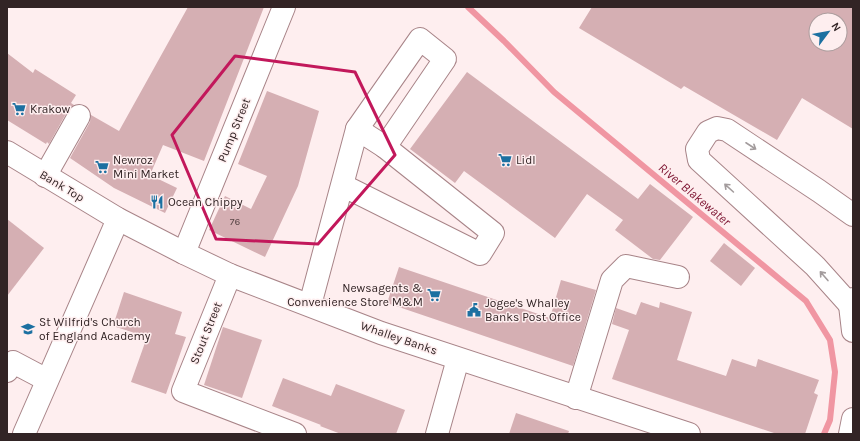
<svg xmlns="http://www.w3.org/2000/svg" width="860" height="441" viewBox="0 0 860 441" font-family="Karla,sans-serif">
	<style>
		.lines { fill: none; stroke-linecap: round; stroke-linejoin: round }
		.stream { stroke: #f096a2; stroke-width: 6 }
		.building { fill: #d5afb3; fill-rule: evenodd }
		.minor-casing { stroke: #a88488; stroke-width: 24 }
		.major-casing { stroke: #a88488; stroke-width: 24 }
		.minor { stroke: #fff; stroke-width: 22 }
		.major { stroke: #fff; stroke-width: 22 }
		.oneway { stroke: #a39c9d }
		.marked { fill: none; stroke: #c2185b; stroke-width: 3; stroke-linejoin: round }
		.labels { text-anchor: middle; stroke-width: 3; stroke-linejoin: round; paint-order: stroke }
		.number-label { font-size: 10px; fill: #5b4748 }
		.poi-label { font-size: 12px; fill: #322425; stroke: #feeeef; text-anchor: start }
		.street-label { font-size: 12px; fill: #322425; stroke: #feeeef }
		.water-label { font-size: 13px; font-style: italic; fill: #7d1431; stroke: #feeeef }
	</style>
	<rect width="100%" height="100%" fill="#feeeef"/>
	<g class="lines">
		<!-- stream -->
		<polyline class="stream" points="468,7 504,41 554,92 806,301 830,340 835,372 830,420 824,434"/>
	</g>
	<!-- building -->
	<g class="building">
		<polygon points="188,7 264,7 204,161 163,145 150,175 177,188 165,213 114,188 70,158 90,122 91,115 119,131"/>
		<path d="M 592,7 L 853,7 L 853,129 L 802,98 L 777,140 L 684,86 L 681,89 L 579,28 ZM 816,20 L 840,20 L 840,44 L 816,44 Z"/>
		<polygon points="7,53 33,73 35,69 76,95 71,103 74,105 68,110 49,144 47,142 46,144 7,120"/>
		<polygon points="467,72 638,199 650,184 693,217 660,260 653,259 615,230 623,220 587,194 555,238 464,171 455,183 410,149"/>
		<polygon points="267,91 319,111 298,186 265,257 209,230 225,196 251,209 267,176 238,164"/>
		<polygon points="7,219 44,248 7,296"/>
		<polygon points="724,243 755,268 741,286 710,261"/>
		<polygon points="399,267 550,318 561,280 596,290 573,366 387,303"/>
		<polygon points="124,292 182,312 175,334 186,337 166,394 131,382 147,337 113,326"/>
		<polygon points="641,302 659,308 660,302 692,312 677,360 726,376 732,359 756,367 758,359 819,380 814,393 818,395 805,434 777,434 612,379 629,330 612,324 616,308 636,315"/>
		<polygon points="223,327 262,340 242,398 204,385"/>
		<polygon points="283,378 331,396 336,384 405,410 396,434 341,434 320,426 321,425 272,406"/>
		<polygon points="516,413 569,431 568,434 509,434"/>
	</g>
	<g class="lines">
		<!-- minor casing -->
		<g class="minor-casing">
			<g id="minor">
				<polyline points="357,129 420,39 445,59 385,147"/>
				<polyline points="45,176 79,116"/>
				<polyline points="184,253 284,7"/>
				<polyline points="230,275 183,391 295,434"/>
				<polyline points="853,299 850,305 853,331"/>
				<polyline points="310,305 342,185 480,254 493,233 385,147 357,129 342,185"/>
				<polyline points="850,305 815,266 699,160 697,149 708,132 717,128 727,130 819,191 853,215"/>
				<polyline points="7,371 13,362 47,380"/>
				<polyline points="576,398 612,280 626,266 678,277"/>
				<polyline points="24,434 118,219"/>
				<polyline points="437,434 458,359"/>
				<polyline points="850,434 853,419"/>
			</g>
		</g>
		<!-- major casing -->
		<g class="major-casing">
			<polyline id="major" points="7,152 118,219 184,253 230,275 381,333 689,434"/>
		</g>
		<!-- minor -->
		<use href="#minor" class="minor"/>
		<!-- major -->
		<use href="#major" class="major"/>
	</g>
	<!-- one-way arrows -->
	<defs><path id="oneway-shaft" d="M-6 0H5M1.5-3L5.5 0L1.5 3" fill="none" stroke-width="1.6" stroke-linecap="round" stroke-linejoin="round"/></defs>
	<g class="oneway">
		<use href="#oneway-shaft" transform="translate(751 146) rotate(33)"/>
		<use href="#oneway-shaft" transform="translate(729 188) rotate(-138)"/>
		<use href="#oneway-shaft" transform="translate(824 276) rotate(-131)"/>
	</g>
	<!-- marked area -->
	<path class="marked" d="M 235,56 L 355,72 L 395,155 L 318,244 L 216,239 L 172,135 Z"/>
	<!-- icons -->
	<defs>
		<g id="supermarket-bare" transform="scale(1.08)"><path d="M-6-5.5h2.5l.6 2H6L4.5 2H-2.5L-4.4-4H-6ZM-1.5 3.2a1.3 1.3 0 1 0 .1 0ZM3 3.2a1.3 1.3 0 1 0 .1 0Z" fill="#1c70a1" stroke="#feeeef" stroke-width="2.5" paint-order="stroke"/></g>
		<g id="restaurant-bare" transform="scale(1.08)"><path d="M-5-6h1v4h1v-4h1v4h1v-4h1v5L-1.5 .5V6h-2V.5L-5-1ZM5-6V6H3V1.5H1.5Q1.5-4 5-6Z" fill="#1c70a1" stroke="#feeeef" stroke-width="2.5" paint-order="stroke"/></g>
		<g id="civic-bare" transform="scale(1.08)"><path d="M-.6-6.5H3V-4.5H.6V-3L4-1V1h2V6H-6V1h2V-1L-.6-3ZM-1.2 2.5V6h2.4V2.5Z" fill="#1c70a1" stroke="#feeeef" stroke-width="2.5" paint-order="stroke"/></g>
		<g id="school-bare" transform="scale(1.08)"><path d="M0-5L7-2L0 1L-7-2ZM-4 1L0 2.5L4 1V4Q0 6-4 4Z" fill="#1c70a1" stroke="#feeeef" stroke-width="2.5" paint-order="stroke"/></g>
	</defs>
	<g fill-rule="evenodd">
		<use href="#supermarket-bare" x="19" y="109"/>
		<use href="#supermarket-bare" x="505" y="160"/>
		<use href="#supermarket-bare" x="102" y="167"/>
		<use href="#restaurant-bare" x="157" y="202"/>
		<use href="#supermarket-bare" x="434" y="295"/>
		<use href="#civic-bare" x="474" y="310"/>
		<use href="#school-bare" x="28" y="329"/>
	</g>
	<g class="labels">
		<!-- number labels -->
		<g class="number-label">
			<text x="235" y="225">76</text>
		</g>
		<!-- poi labels -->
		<g class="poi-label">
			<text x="30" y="113">Krakow</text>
			<text x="113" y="164">Newroz<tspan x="113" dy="14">Mini Market</tspan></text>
			<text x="516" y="164">Lidl</text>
			<text x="168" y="206">Ocean Chippy</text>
			<text x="423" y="292" text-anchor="end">Newsagents &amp;<tspan x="423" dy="14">Convenience Store M&amp;M</tspan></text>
			<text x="485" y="307">Jogee's Whalley<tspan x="485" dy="14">Banks Post Office</tspan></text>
			<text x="39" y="326">St Wilfrid's Church<tspan x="39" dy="14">of England Academy</tspan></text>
		</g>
		<!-- street labels -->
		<g class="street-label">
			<text transform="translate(234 130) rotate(-68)" y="4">Pump Street</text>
			<text transform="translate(62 186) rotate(31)" y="4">Bank Top</text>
			<text transform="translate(206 333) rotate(-68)" y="4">Stout Street</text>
			<text transform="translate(399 338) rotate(19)" y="4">Whalley Banks</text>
		</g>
		<!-- water labels -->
		<g class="water-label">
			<text transform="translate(695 194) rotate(40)" y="5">River Blakewater</text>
		</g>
	</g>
	<!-- border -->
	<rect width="860" height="441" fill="none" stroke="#322425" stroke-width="16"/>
	<!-- north arrow -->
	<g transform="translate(828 32) rotate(58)"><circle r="19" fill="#feeeef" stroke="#ac9d9e"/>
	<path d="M0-3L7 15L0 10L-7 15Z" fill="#1c70a1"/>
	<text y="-6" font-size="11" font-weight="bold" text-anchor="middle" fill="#322425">N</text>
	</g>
</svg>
